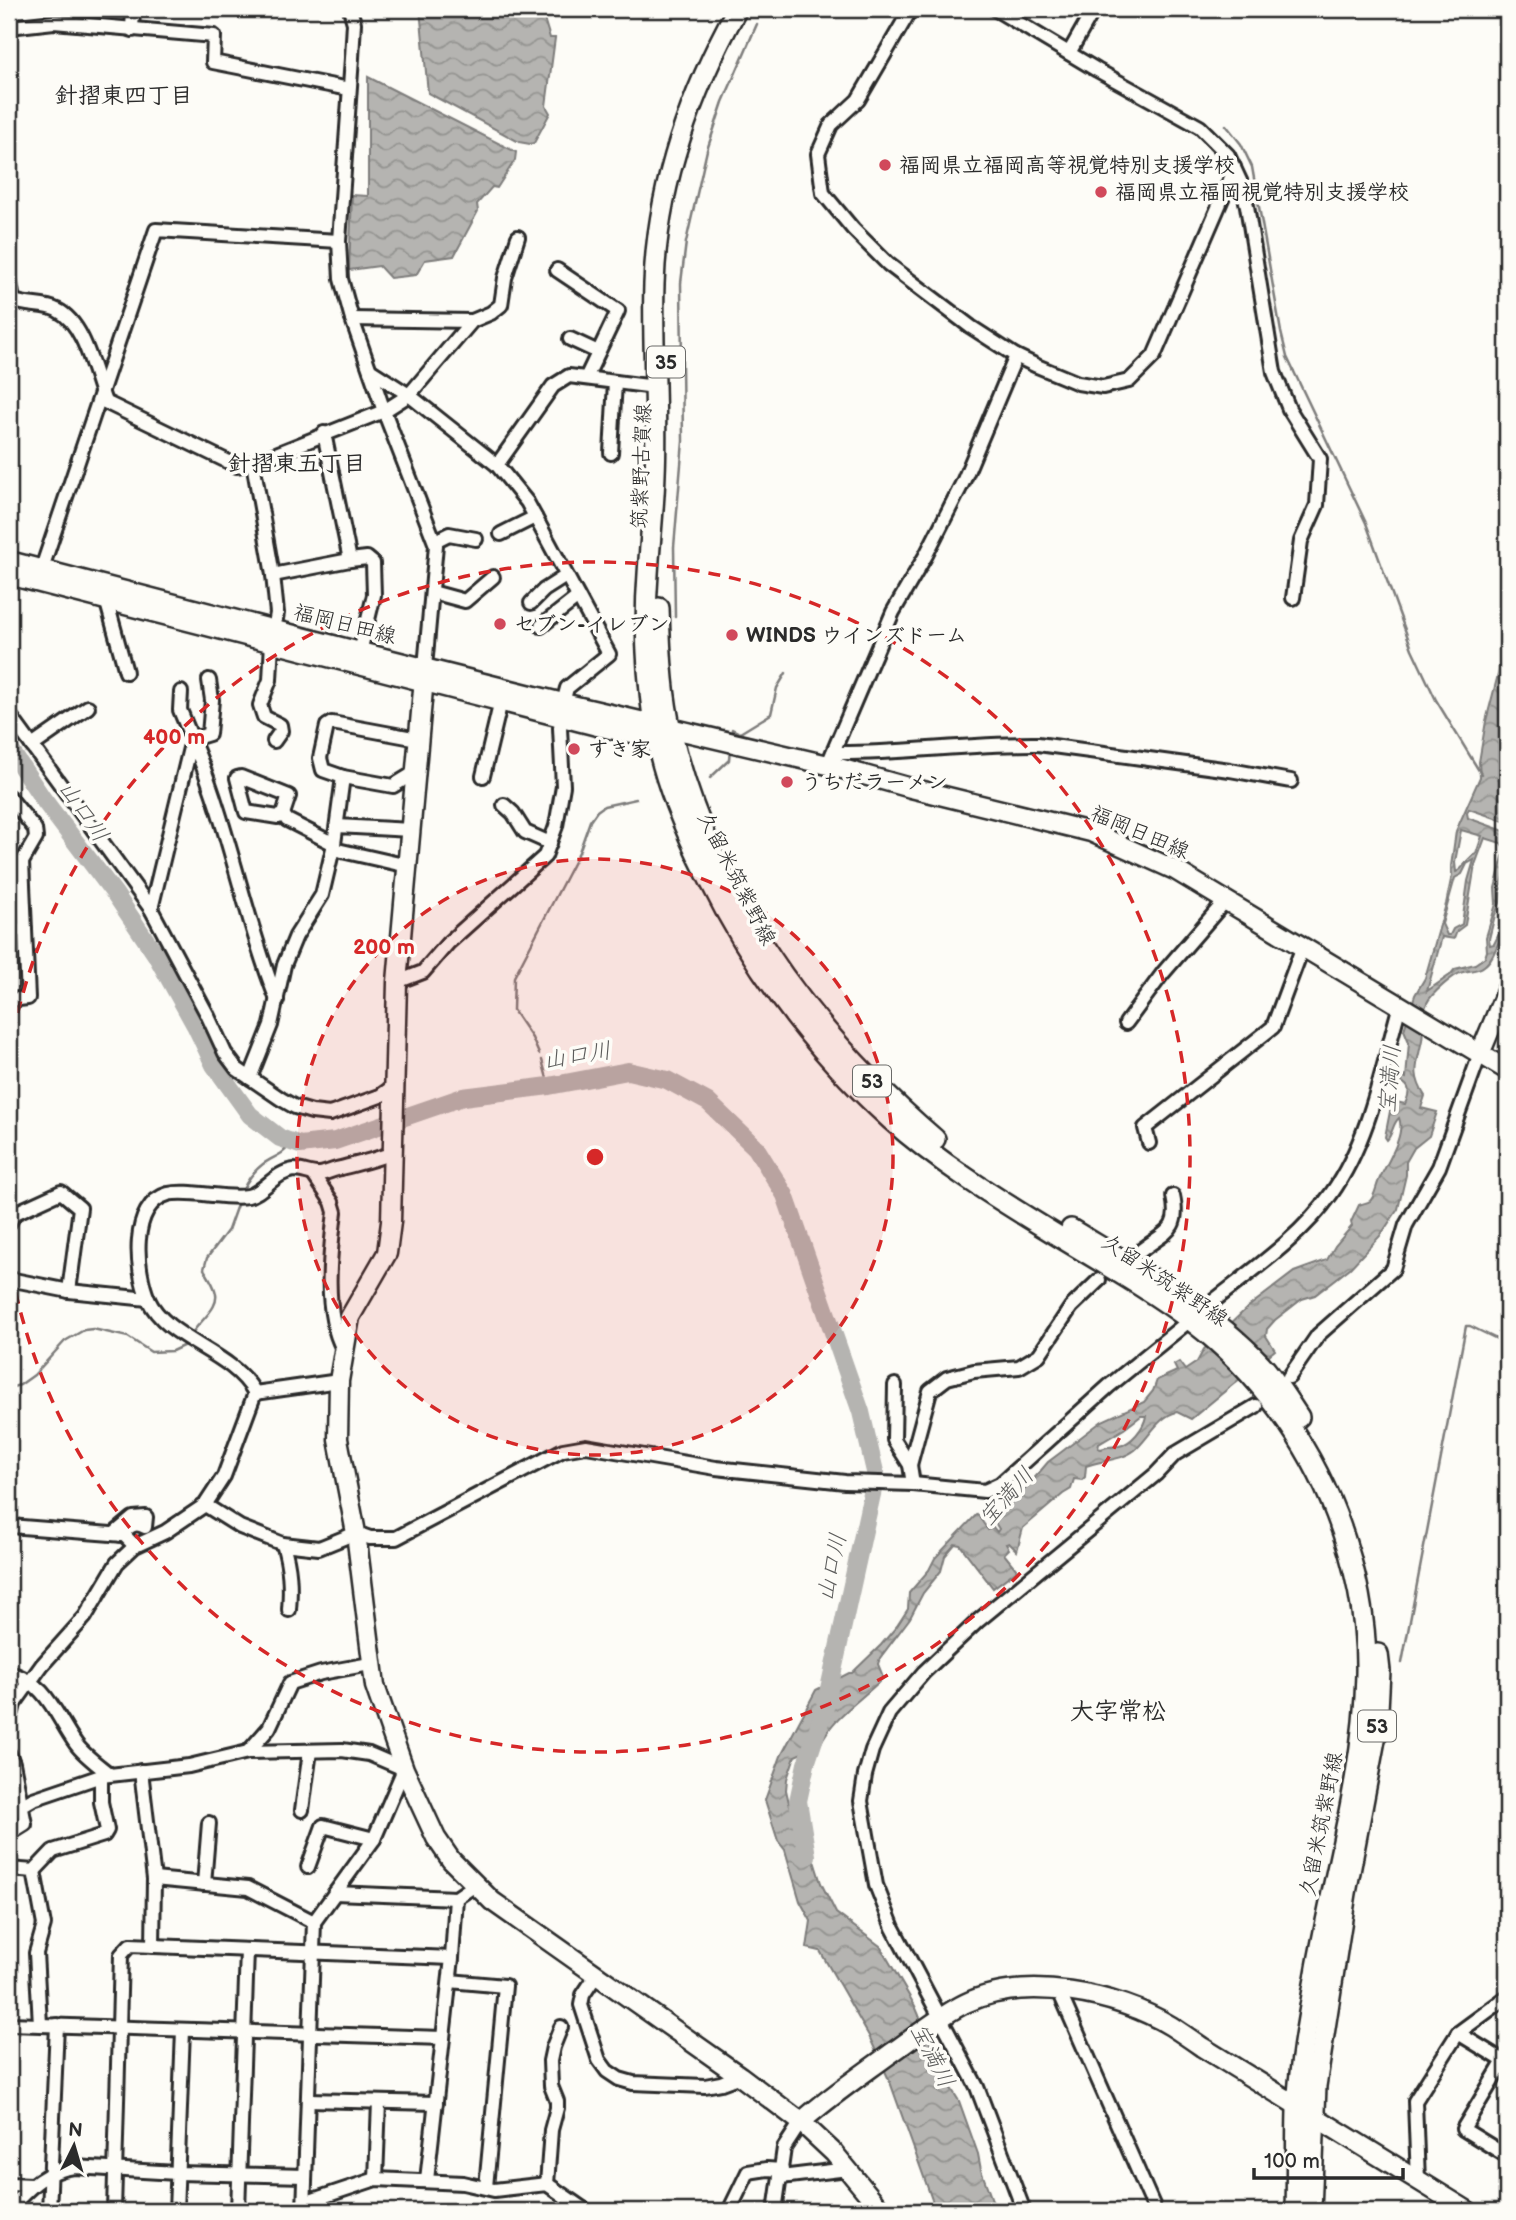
<svg xmlns="http://www.w3.org/2000/svg" width="1516" height="2220" viewBox="0 0 1516 2220" font-family="'Balsamiq Sans','Klee One',sans-serif">
	<style>
		.water { fill: url(#water-waves); stroke: #7e7d7b; stroke-width: 2; fill-rule: evenodd }
		.lines { fill: none; stroke-linecap: round; stroke-linejoin: round }
		.stream { stroke: #7e7d7b; stroke-width: 2.5 }
		.river { stroke: #b5b4b1; stroke-width: 18 }
		.street-casing { stroke: #2b2b2b; stroke-width: 18 }
		.secondary-casing { stroke: #2b2b2b; stroke-width: 23 }
		.primary-casing { stroke: #2b2b2b; stroke-width: 24 }
		.street { stroke: #fdfcf7; stroke-width: 12 }
		.secondary { stroke: #fdfcf7; stroke-width: 18 }
		.primary { stroke: #fdfcf7; stroke-width: 19 }
		.ring { fill: none; stroke: #d62828; stroke-width: 3.5; stroke-dasharray: 12 9 }
		.poi-dot { fill: #d1495b; stroke: #fdfcf7; stroke-width: 2.5 }
		.labels { text-anchor: middle; stroke-width: 7; stroke-linejoin: round; paint-order: stroke }
		.shield { fill: #fdfcf7; stroke: #6a6a68; stroke-width: 2 }
		.shield-label { font-size: 19px; font-weight: bold; fill: #2b2b2b }
		.poi-label { font-size: 21px; font-weight: bold; fill: #2b2b2b; stroke: #fdfcf7; text-anchor: start }
		.street-label { font-size: 21px; fill: #2b2b2b; stroke: #fdfcf7 }
		.neighbourhood-label { font-size: 23px; font-weight: bold; fill: #2b2b2b; stroke: #fdfcf7 }
		.water-label { font-size: 23px; font-style: italic; fill: #5b5b5a; stroke: #fdfcf7 }
		.quarter-label { font-size: 24px; font-weight: bold; fill: #2b2b2b; stroke: #fdfcf7 }
		.centre { fill: #d62828; stroke: #fdfcf7; stroke-width: 3.5 }
		.ring-label { font-size: 21px; text-anchor: middle; font-weight: bold; fill: #d62828; stroke: #fdfcf7; stroke-width: 7; stroke-linejoin: round; paint-order: stroke }
	</style>
	<defs>
		<pattern id="water-waves" width="16" height="10" patternUnits="userSpaceOnUse" patternTransform="scale(1.75)"><rect width="16" height="10" fill="#b5b4b1"/><path d="M0 5q4-4 8 0t8 0" fill="none" stroke="#939390"/></pattern>
	</defs>
	<rect width="100%" height="100%" fill="#fdfcf7"/>
	<filter id="ink" filterUnits="userSpaceOnUse"><feTurbulence type="fractalNoise" baseFrequency=".0143" numOctaves="2"/><feDisplacementMap in="SourceGraphic" scale="14" xChannelSelector="R" yChannelSelector="G"/><feConvolveMatrix kernelMatrix="1 2 1 2 8 2 1 2 1" color-interpolation-filters="sRGB"/></filter>
	<g filter="url(#ink)">
		<!-- water -->
		<g class="water">
			<polygon points="420,9 541,9 550,38 555,38 546,106 550,113 534,143 530,144 519,142 428,93"/>
			<polygon points="368,77 516,152 515,160 497,188 492,187 477,204 478,211 454,256 425,260 416,275 390,278 379,266 349,270 352,195 368,196"/>
			<path d="M 1507,640 L 1507,822 L 1469,809 L 1467,813 L 1468,818 L 1507,832 L 1507,867 L 1501,886 L 1500,903 L 1495,915 L 1489,939 L 1490,945 L 1494,944 L 1502,928 L 1507,924 L 1507,930 L 1503,933 C 1498,943 1493,960 1484,966 C 1478,971 1470,970 1463,972 C 1454,974 1431,994 1427,1003 C 1421,1016 1424,1028 1422,1040 C 1417,1065 1411,1074 1425,1096 L 1421,1108 L 1437,1112 L 1429,1136 L 1414,1148 L 1406,1162 L 1406,1175 L 1398,1209 L 1380,1236 L 1350,1268 L 1315,1295 L 1302,1299 L 1275,1320 L 1267,1329 L 1266,1336 L 1275,1350 L 1191,1419 L 1177,1412 C 1158,1416 1149,1438 1135,1450 C 1121,1461 1101,1460 1086,1466 L 1085,1477 L 1082,1480 L 1074,1479 L 1071,1489 L 1063,1494 L 1023,1528 L 1017,1551 L 1009,1543 L 1006,1544 L 1009,1549 L 1004,1554 L 1017,1570 L 993,1588 L 960,1545 L 955,1544 L 945,1556 L 941,1571 L 923,1593 L 910,1618 L 880,1658 L 878,1664 L 882,1674 L 882,1679 C 860,1701 833,1716 820,1745 L 795,1756 L 787,1779 L 786,1790 L 789,1803 L 810,1848 L 821,1883 L 836,1913 L 880,1946 L 915,2006 L 949,2085 L 959,2101 L 978,2154 L 981,2170 L 996,2211 L 936,2211 L 890,2082 L 869,2036 L 820,1951 L 807,1948 L 811,1921 L 800,1901 L 785,1850 L 778,1841 L 765,1800 L 781,1756 L 816,1690 L 849,1673 L 852,1673 L 881,1645 L 897,1626 L 908,1609 L 909,1593 L 929,1570 L 935,1558 L 977,1514 L 988,1530 L 993,1527 L 997,1532 L 999,1529 L 989,1513 L 998,1513 L 1002,1511 L 1026,1488 L 1048,1462 L 1060,1453 L 1102,1421 L 1144,1402 L 1153,1391 L 1157,1380 L 1177,1371 L 1174,1365 L 1179,1362 L 1185,1370 L 1197,1362 L 1204,1349 L 1248,1307 L 1294,1272 L 1327,1260 L 1335,1246 L 1352,1226 L 1351,1222 L 1359,1205 C 1363,1203 1367,1203 1370,1201 C 1375,1196 1376,1186 1379,1180 C 1386,1164 1406,1135 1399,1118 C 1392,1124 1393,1134 1387,1140 L 1385,1137 L 1392,1101 L 1405,1104 C 1412,1088 1409,1085 1395,1078 L 1395,1076 L 1406,1078 L 1409,1042 L 1404,1030 L 1415,995 L 1425,978 L 1446,904 L 1452,875 L 1451,866 L 1456,831 L 1480,777 L 1479,762 L 1486,721 ZM 1461,830 L 1482,836 L 1476,854 C 1466,857 1465,869 1456,872 L 1455,862 ZM 1485,838 L 1501,843 L 1505,849 L 1495,888 L 1496,904 L 1486,937 L 1487,951 L 1485,957 L 1475,964 L 1455,969 L 1450,975 L 1427,991 L 1442,937 L 1454,939 L 1457,931 L 1465,925 L 1475,865 ZM 1474,860 L 1468,881 L 1462,924 L 1453,929 L 1450,935 L 1447,935 L 1442,924 L 1455,878 L 1462,874 L 1467,864 ZM 1141,1416 L 1146,1416 C 1144,1428 1131,1444 1119,1446 C 1112,1447 1108,1446 1101,1449 L 1098,1448 L 1099,1444 L 1124,1429 Z"/>
		</g>
		<g class="lines">
			<!-- stream -->
			<g class="stream">
				<polyline points="1226,125 1241,144 1252,167 1281,332 1287,357 1366,523 1412,649 1436,700 1481,774"/>
				<polyline points="675,617 674,547 683,441 681,283 686,242 707,150 723,102 757,24"/>
				<polyline points="732,734 732,729 740,733 771,714 777,688 786,673"/>
				<polyline points="710,778 729,760 730,748"/>
				<polyline points="539,1054 532,1038 513,1010 514,977 579,852 590,821 597,811 604,806 636,799"/>
				<polyline points="542,1060 549,1086"/>
				<path d="M 242,1192 C 246,1182 254,1171 263,1164 C 274,1156 284,1155 291,1143"/>
				<path d="M 191,1335 C 198,1321 222,1308 215,1290 C 213,1283 208,1276 204,1269 L 207,1258 L 228,1230 L 238,1202"/>
				<polyline points="9,1388 20,1385 34,1375 65,1341 84,1330 93,1329 128,1337 151,1352 172,1351 187,1344"/>
				<polyline points="1402,1663 1466,1326 1470,1326 1507,1344"/>
			</g>
			<!-- river -->
			<polyline class="river" points="9,748 43,799 115,894 156,955 195,1025 214,1065 250,1115 280,1138 300,1145 335,1141 463,1097 549,1086 628,1071 667,1080 708,1102 756,1148 785,1195 861,1412 876,1476 825,1707 806,1764 798,1801 807,1856"/>
			<!-- street casing -->
			<g class="street-casing">
				<g id="street">
					<polyline points="350,9 354,23 352,58 339,241 341,279 352,319 384,411 436,545 425,667"/>
					<polyline points="911,9 858,100 831,125 818,154 823,193 853,229 888,264 971,327 1016,356 1037,366 1078,383 1103,387 1129,381 1154,356 1230,180 1234,167"/>
					<polyline points="995,9 1097,70 1200,127 1228,155 1242,185 1247,206 1274,372 1289,409 1320,459 1317,505 1301,541 1293,598"/>
					<polyline points="9,27 54,22 214,36 213,62 349,89"/>
					<polyline points="132,30 133,9"/>
					<polyline points="1069,53 1094,9"/>
					<polyline points="557,270 618,311 586,378"/>
					<path d="M 9,278 L 13,300 C 27,307 43,303 57,310 C 85,323 94,374 105,402 L 237,466 L 253,463 L 384,411 L 409,395 L 472,321 L 491,313 L 501,305 L 505,278 L 518,237"/>
					<polyline points="352,319 472,321"/>
					<polyline points="570,339 598,352"/>
					<polyline points="370,370 409,395 497,465 527,502 609,654 567,688 563,703 560,728 563,786 556,826 545,856 448,943 423,972 397,982"/>
					<polyline points="324,433 350,560"/>
					<polyline points="611,453 615,382"/>
					<polyline points="253,463 273,575 277,613 272,642 270,680 260,705 264,717 280,725 281,731 274,741"/>
					<polyline points="497,465 553,386 569,376 655,387"/>
					<polyline points="501,534 535,517"/>
					<polyline points="435,541 449,534 476,539"/>
					<polyline points="40,574 156,230 339,241"/>
					<polyline points="273,575 350,560 367,558 373,563 374,595 360,652"/>
					<polyline points="432,592 465,601 493,577"/>
					<polyline points="107,594 106,599 126,672"/>
					<polyline points="531,603 544,590 566,576"/>
					<polyline points="541,626 578,597"/>
					<polyline points="181,692 180,710 194,744 196,738 209,734 212,700 209,680"/>
					<polyline points="9,714 151,909 207,1014 225,1053 237,1069 281,1099 295,1107 312,1112 330,1114 380,1096 394,1086"/>
					<polyline points="32,746 88,707"/>
					<path d="M 833,753 C 902,754 970,743 1038,744 L 1230,770 L 1291,781"/>
					<polyline points="830,759 893,612 926,555 963,482 1016,356"/>
					<polyline points="483,776 501,701"/>
					<polygon points="241,777 289,796 283,814 278,817 246,812 237,778"/>
					<polyline points="343,777 323,770 320,758 327,726 332,723 418,739"/>
					<polyline points="9,797 35,829 36,838 22,862 28,998 9,1000"/>
					<polyline points="504,805 513,813 525,832 550,843"/>
					<polyline points="283,814 287,820 334,844"/>
					<polyline points="337,826 411,830"/>
					<polyline points="333,849 408,866"/>
					<path d="M 151,909 L 190,748 L 194,744 C 229,827 244,916 277,1000"/>
					<polyline points="9,931 25,929"/>
					<polyline points="1126,1023 1163,973 1226,900"/>
					<polyline points="250,1078 271,1025 284,965 296,936 322,895 334,844 343,777 393,786 416,772"/>
					<polyline points="1149,1143 1145,1128 1273,1027 1303,946"/>
					<path d="M 313,1174 L 332,1202 L 335,1212 C 330,1253 323,1312 343,1349"/>
					<polyline points="9,1223 15,1213 61,1192 80,1208 69,1291"/>
					<path d="M 1138,1253 C 1163,1232 1181,1233 1173,1196"/>
					<polyline points="9,1279 69,1291 148,1299"/>
					<path d="M 1201,1311 C 1245,1275 1298,1241 1331,1194 C 1370,1139 1382,1068 1400,1005"/>
					<polyline points="1289,1377 1318,1335 1393,1269 1406,1225 1439,1167 1480,1054"/>
					<polyline points="895,1385 894,1440 910,1465 913,1484"/>
					<polyline points="255,1393 339,1381"/>
					<polyline points="910,1465 930,1391 947,1378 974,1371 1019,1367 1039,1355 1071,1307 1099,1280"/>
					<polyline points="205,1505 240,1527 283,1544 319,1548 356,1533 370,1538 396,1538 563,1450 586,1446 716,1468 845,1482 913,1484 985,1491 1000,1484 1109,1386 1190,1320"/>
					<polyline points="9,1526 124,1535 135,1546"/>
					<path d="M 114,1534 L 133,1518 L 146,1517 L 145,1527 C 134,1521 129,1527 121,1535"/>
					<path d="M 283,1544 C 290,1567 291,1586 289,1610"/>
					<path d="M 9,1673 C 46,1681 56,1716 76,1744 C 84,1755 98,1765 109,1774"/>
					<path d="M 9,1716 L 12,1712 L 14,1704 L 42,1665 L 85,1617 L 117,1563 L 135,1546 L 165,1532 L 205,1505 L 224,1476 L 255,1393 C 231,1350 167,1341 148,1299 C 136,1271 129,1205 168,1194 C 189,1189 227,1200 248,1196 C 263,1193 275,1172 294,1170 C 303,1170 312,1175 320,1174 C 327,1173 334,1169 341,1168 C 359,1163 375,1160 392,1153"/>
					<polyline points="248,1752 269,1728 290,1683 321,1673 370,1664"/>
					<polyline points="9,1754 13,1763 25,1824 9,1834"/>
					<polyline points="141,1771 154,1879 153,1946"/>
					<polyline points="9,1807 21,1806 33,1799 101,1776 189,1766 248,1752 342,1750 369,1754 404,1769 374,1839 314,1922 304,2211"/>
					<polyline points="302,1810 310,1751"/>
					<polyline points="308,1867 323,1826 374,1839"/>
					<polyline points="9,1869 34,1871 44,1925 36,1953 40,2024"/>
					<polyline points="34,1871 53,1851 104,1835 107,1830 101,1802 101,1776"/>
					<polyline points="154,1879 248,1888 314,1922"/>
					<polyline points="204,1884 209,1823"/>
					<polyline points="335,1893 456,1898"/>
					<polyline points="597,1974 583,1995 581,2005 599,2060 607,2071 619,2079 633,2083 705,2086 721,2083 740,2076"/>
					<polyline points="450,1981 505,1986 486,2187"/>
					<polyline points="1059,1991 1153,2205"/>
					<polyline points="9,2024 443,2038"/>
					<polyline points="1458,2033 1507,2063"/>
					<polyline points="1504,2061 1463,2129 1507,2156"/>
					<polyline points="308,2100 436,2103"/>
					<polyline points="781,2177 848,2169"/>
					<polyline points="376,2179 379,2102"/>
					<polyline points="427,2180 452,1958 456,1898 475,1885"/>
					<polyline points="1418,2181 1415,2101 1458,2033 1507,1997"/>
					<polyline points="9,2184 32,2185"/>
					<polyline points="547,2184 551,2130 557,2108 557,2101 551,2086 550,2061 553,2047 561,2027"/>
					<polyline points="304,2203 376,2179 463,2183 494,2190 547,2184 586,2211"/>
					<path d="M 9,2209 C 29,2188 44,2171 74,2167 L 177,2173 L 305,2176"/>
					<polyline points="49,2211 57,2025"/>
					<polyline points="114,2211 121,1955 130,1945 452,1958"/>
					<polyline points="176,2211 183,2030"/>
					<polyline points="238,2211 247,1950"/>
					<polyline points="729,2211 748,2172 767,2169 782,2170"/>
					<polyline points="775,2211 784,2148 801,2122"/>
					<polyline points="1024,2211 977,2087 893,1928 876,1885 861,1801 865,1775 872,1750 889,1713 924,1672 979,1620 1156,1474 1175,1454 1256,1406"/>
				</g>
			</g>
			<!-- secondary casing -->
			<g class="secondary-casing">
				<g id="secondary">
					<polyline points="9,561 360,652 563,703 828,765 911,788 1091,832 1175,870 1507,1070"/>
					<path d="M 9,575 L 561,717 C 585,722 639,740 661,732"/>
					<polyline points="425,667 397,982 391,1222 387,1253 350,1317 339,1381 338,1439 356,1533 375,1686 404,1769 436,1838 451,1860 492,1901 740,2076 801,2122 834,2153 882,2211"/>
					<polyline points="1480,1054 1507,989"/>
					<path d="M 801,2122 C 829,2097 860,2076 890,2054 C 915,2037 939,2016 966,2003 C 1025,1975 1117,1993 1171,2026 C 1182,2033 1192,2040 1202,2047 L 1468,2211"/>
				</g>
			</g>
			<!-- primary casing -->
			<g class="primary-casing">
				<g id="primary">
					<path d="M 737,9 C 690,94 657,186 654,284 C 652,347 658,410 655,474 C 654,507 650,541 648,574 C 644,624 647,676 654,725 C 662,779 685,831 709,879 C 754,970 815,1051 891,1120 C 937,1161 993,1196 1045,1228 C 1095,1259 1148,1288 1194,1323 C 1257,1371 1308,1441 1336,1514 C 1355,1564 1367,1620 1366,1674 C 1364,1775 1333,1874 1316,1973 C 1308,2018 1299,2065 1297,2110 C 1296,2144 1297,2178 1296,2211"/>
					<path d="M 659,608 C 660,647 662,693 671,730 C 710,896 807,1029 935,1139"/>
					<path d="M 1071,1229 C 1137,1269 1207,1307 1261,1364 C 1275,1379 1287,1399 1299,1417"/>
					<polyline points="1311,2211 1316,2086 1346,1893 1377,1729 1380,1671 1378,1654"/>
				</g>
			</g>
			<!-- street -->
			<use href="#street" class="street"/>
			<!-- secondary -->
			<use href="#secondary" class="secondary"/>
			<!-- primary -->
			<use href="#primary" class="primary"/>
		</g>
	</g>
	<!-- distance rings -->
	<circle cx="595" cy="1157" r="298" fill="#d62828" fill-opacity=".12"/>
	<g class="ring">
		<circle cx="595" cy="1157" r="298"/>
		<path d="M9 1054A595 595 0 1 1 9 1260"/>
	</g>
	<!-- markers -->
	<g class="poi-dot">
		<circle cx="885" cy="165" r="7"/>
		<circle cx="1101" cy="192" r="7"/>
		<circle cx="500" cy="624" r="7"/>
		<circle cx="732" cy="635" r="7"/>
		<circle cx="574" cy="749" r="7"/>
		<circle cx="787" cy="782" r="7"/>
	</g>
	<g class="labels">
		<!-- shield labels -->
		<g class="shield">
			<rect x="647" y="346.5" width="38" height="31" rx="5"/>
			<rect x="853" y="1065.5" width="38" height="31" rx="5"/>
			<rect x="1358" y="1710.5" width="38" height="31" rx="5"/>
		</g>
		<g class="shield-label">
			<text x="666" y="369">35</text>
			<text x="872" y="1088">53</text>
			<text x="1377" y="1733">53</text>
		</g>
		<!-- poi labels -->
		<g class="poi-label">
			<text x="899" y="172">福岡県立福岡高等視覚特別支援学校</text>
			<text x="1115" y="199">福岡県立福岡視覚特別支援学校</text>
			<text x="514" y="631">セブン-イレブン</text>
			<text x="746" y="642">WINDS ウインズドーム</text>
			<text x="588" y="756">すき家</text>
			<text x="801" y="789">うちだラーメン</text>
		</g>
		<!-- street labels -->
		<g class="street-label">
			<text transform="translate(641 466) rotate(-88)" y="7">筑紫野古賀線</text>
			<text transform="translate(345 624) rotate(14)" y="7">福岡日田線</text>
			<text transform="translate(1140 832) rotate(23)" y="7">福岡日田線</text>
			<text transform="translate(737 878) rotate(63)" y="7">久留米筑紫野線</text>
			<text transform="translate(1165 1280) rotate(34)" y="7">久留米筑紫野線</text>
			<text transform="translate(1321 1824) rotate(-79)" y="7">久留米筑紫野線</text>
		</g>
		<!-- neighbourhood labels -->
		<g class="neighbourhood-label">
			<text x="124" y="103">針摺東四丁目</text>
			<text x="297" y="471">針摺東五丁目</text>
		</g>
		<!-- water labels -->
		<g class="water-label">
			<text transform="translate(84 811) rotate(55)" y="8">山口川</text>
			<text transform="translate(577 1055) rotate(-9)" y="8">山口川</text>
			<text transform="translate(1389 1079) rotate(-85)" y="8">宝満川</text>
			<text transform="translate(1006 1496) rotate(-48)" y="8">宝満川</text>
			<text transform="translate(831 1567) rotate(-78)" y="8">山口川</text>
			<text transform="translate(933 2055) rotate(63)" y="8">宝満川</text>
		</g>
		<!-- quarter labels -->
		<g class="quarter-label">
			<text x="1118" y="1719">大字常松</text>
		</g>
	</g>
	<circle cx="595" cy="1157" r="10" class="centre"/>
	<g class="ring-label">
		<text x="174" y="744">400 m</text>
		<text x="384" y="954">200 m</text>
	</g>
	<!-- margin -->
	<rect width="1516" height="2220" fill="none" stroke="#fdfcf7" stroke-width="35"/>
	<rect x="18" y="18" width="1481" height="2185" fill="none" stroke="#2b2b2b" stroke-width="2.5" filter="url(#ink)"/>
	<!-- north arrow -->
	<g transform="translate(74 2146) rotate(5)" stroke="#fdfcf7" stroke-width="5" paint-order="stroke">
	<path d="M0-5L12 26L0 18L-12 26Z" fill="#2b2b2b"/>
	<text y="-10" font-size="19" font-weight="bold" text-anchor="middle" fill="#2b2b2b">N</text>
	</g>
	<!-- scale -->
	<path d="M1254 2168v10h149v-10" fill="none" stroke="#2b2b2b" stroke-width="3.5"/>
	<text x="1264" y="2168" font-size="21" fill="#2b2b2b" stroke="#fdfcf7" stroke-width="5" paint-order="stroke">100 m</text>
</svg>
